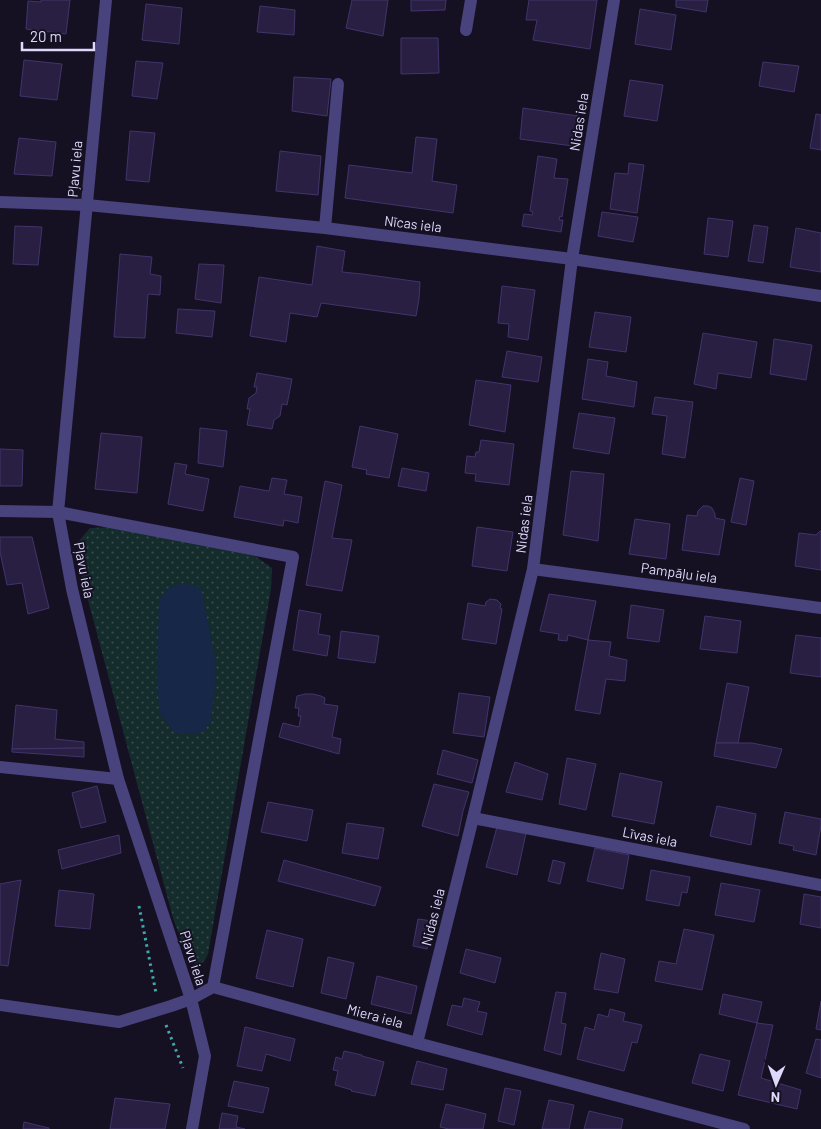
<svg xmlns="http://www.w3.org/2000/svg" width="821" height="1129" viewBox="0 0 821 1129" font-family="Barlow,sans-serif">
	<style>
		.grass { fill: url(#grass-dots) }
		.water { fill: #162748 }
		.building { fill: #291f42; stroke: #42346b }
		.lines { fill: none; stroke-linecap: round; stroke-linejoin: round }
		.path { stroke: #3da9a9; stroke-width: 3; stroke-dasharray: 2.5 4; stroke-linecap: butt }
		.minor { stroke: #48427d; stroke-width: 12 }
		.labels { text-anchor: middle; stroke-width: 4; stroke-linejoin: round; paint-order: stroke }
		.street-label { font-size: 14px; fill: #ded8fa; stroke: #151123 }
	</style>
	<defs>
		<pattern id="grass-dots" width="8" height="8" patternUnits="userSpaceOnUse" patternTransform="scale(1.25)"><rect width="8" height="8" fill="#152c2c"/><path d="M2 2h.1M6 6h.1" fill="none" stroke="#374a4c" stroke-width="1.8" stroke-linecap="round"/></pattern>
	</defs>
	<rect width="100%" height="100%" fill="#151123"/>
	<!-- grass -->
	<polygon class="grass" points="114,527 252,554 272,568 271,589 208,954 204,962 195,964 187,956 173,918 80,570 79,541 90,528"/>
	<!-- water -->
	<polygon class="water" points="184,583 201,588 215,658 215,687 211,721 203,732 191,734 175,733 159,712 157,672 159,601 168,588"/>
	<!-- building -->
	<g class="building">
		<polygon points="41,0 70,0 66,34 26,29 28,1 41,2"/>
		<polygon points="352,0 388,0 383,36 346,28"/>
		<polygon points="411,0 446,0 445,10 411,11"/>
		<polygon points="529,0 597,0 590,49 533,40 537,20 526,20"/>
		<polygon points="676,0 708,0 706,12 676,7"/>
		<polygon points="146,4 182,8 179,44 142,40"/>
		<polygon points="260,6 295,10 294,35 257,32"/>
		<polygon points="640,9 676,15 671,50 635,44"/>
		<polygon points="401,38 438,38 439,73 401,74"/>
		<polygon points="24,60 62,64 57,100 20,96"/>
		<polygon points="136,61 163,63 157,99 132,96"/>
		<polygon points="763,62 799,66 794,92 759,86"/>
		<polygon points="294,77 331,79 327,116 292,111"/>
		<polygon points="630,80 663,85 657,121 624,116"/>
		<polygon points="523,108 578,116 573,146 520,139"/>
		<polygon points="816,114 821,115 821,150 810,148"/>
		<polygon points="130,131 155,133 149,182 126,180"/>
		<polygon points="416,137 437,139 432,181 457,185 453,213 345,198 349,165 412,173"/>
		<polygon points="19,138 56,142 52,176 14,174"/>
		<polygon points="280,151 321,156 318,195 276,191"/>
		<polygon points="538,156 557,159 554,178 568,179 562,217 560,216 559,220 563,220 561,232 522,226 524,214 532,215 533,212 530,211"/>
		<polygon points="629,163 644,165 637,213 610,209 615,173 628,174"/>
		<polygon points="602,212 638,217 633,242 598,236"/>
		<polygon points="708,218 733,221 728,257 704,254"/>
		<polygon points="754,225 768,227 763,263 748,261"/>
		<polygon points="15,226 42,227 38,265 13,264"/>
		<polygon points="796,228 821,233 821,272 790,267"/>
		<polygon points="317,246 345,251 342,272 362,274 420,282 419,299 416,316 321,303 317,317 290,313 286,342 250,336 259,277 312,285"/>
		<polygon points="120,254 152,257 150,274 161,276 160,295 148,294 145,338 114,337"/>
		<polygon points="199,264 224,265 221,303 195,299"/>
		<polygon points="502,286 535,290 528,340 508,337 509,324 498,323"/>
		<polygon points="178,309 215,311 212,337 176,333"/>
		<polygon points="595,312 631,317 626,352 589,347"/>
		<polygon points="703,333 757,342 751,378 718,373 716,389 694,384"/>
		<polygon points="774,339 812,345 806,380 770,374"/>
		<polygon points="507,351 542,357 538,382 502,377"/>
		<polygon points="588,359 608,362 606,376 637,382 634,407 582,399"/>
		<polygon points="257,373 292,379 287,405 282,404 280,416 274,420 272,429 247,425 250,409 247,409 249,398 256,393 257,387 254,387"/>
		<polygon points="476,380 511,385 505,432 469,425"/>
		<polygon points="655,397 693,402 685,458 662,454 667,416 652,414"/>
		<polygon points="579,413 615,418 609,454 573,448"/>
		<polygon points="360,426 398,434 389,478 366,474 367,470 352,467"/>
		<polygon points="200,428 227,431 223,467 198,463"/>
		<polygon points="101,433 142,437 137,493 95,489"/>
		<polygon points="481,440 514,444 509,485 475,481 476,474 465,473 467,456 475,457 476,452 479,452"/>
		<polygon points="0,449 23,450 22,486 0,486"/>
		<polygon points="175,463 187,465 185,474 209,479 203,511 168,504"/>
		<polygon points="402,468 429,473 426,491 398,486"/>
		<polygon points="571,471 604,474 598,541 563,535"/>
		<polygon points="272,478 287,480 284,494 302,497 298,523 284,520 283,526 234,517 240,486 269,491"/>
		<polygon points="740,478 754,481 746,525 731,522"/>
		<polygon points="325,481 342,485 332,538 352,540 342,591 306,585"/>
		<polygon points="703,506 708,506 712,508 715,514 715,518 725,520 719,555 682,550 687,515 697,516 698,511"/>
		<polygon points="635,519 670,524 666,559 629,554"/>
		<polygon points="477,527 513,532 507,571 472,566"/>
		<polygon points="820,531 821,531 821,570 795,566 799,533 816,535"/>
		<polygon points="0,537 32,537 49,608 28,614 22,583 7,585 0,552"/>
		<polygon points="549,594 596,601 588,640 568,635 567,641 558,640 559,634 540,631"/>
		<polygon points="490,599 497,600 501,604 500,608 502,609 496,644 462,639 468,603 485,606 486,602"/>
		<polygon points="631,605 664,610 659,642 627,638"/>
		<polygon points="299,610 321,614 318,634 330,636 327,656 293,650"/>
		<polygon points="705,616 741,621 737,653 700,649"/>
		<polygon points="341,631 379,636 375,663 338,658"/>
		<polygon points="796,635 821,638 821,677 790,673"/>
		<polygon points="588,640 611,642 609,656 627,660 625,681 606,679 600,714 575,710"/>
		<polygon points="727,683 749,687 738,743 716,743"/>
		<polygon points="459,693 490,697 484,737 453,733"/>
		<polygon points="305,694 313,694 321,696 325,698 324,704 338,706 332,737 341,739 339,754 279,737 283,723 299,727 301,716 298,716 299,708 295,708 297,696"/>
		<polygon points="16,705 57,710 55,739 84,742 84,748 12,749"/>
		<polygon points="716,743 752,743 782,749 776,768 714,756"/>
		<polygon points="84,748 84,757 12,752 12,749"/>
		<polygon points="443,750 478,760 472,783 437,774"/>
		<polygon points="567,758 596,764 586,810 559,804"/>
		<polygon points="515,762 548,774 542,800 506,792"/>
		<polygon points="620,773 662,782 654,824 612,816"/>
		<polygon points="434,784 469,792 463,811 458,836 422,826"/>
		<polygon points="97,786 106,822 81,828 72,793"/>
		<polygon points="268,802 313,810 307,841 261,832"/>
		<polygon points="717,806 756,814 751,845 710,836"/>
		<polygon points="785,812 821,819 821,825 816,855 793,850 794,846 779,843"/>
		<polygon points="347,823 384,828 378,859 342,853"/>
		<polygon points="497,827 526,833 517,875 486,867"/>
		<polygon points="119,835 121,853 62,869 58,850"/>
		<polygon points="595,848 629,855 623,889 587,881"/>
		<polygon points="284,860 381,887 375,906 278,881"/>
		<polygon points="553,860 565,863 560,884 548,881"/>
		<polygon points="651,870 690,877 687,893 682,892 679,906 646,900"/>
		<polygon points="21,880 8,966 0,965 0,884"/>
		<polygon points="721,883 760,890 754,922 715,915"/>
		<polygon points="59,890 94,894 90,929 55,926"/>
		<polygon points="804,894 821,897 821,928 800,924"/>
		<polygon points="418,919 432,921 427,949 413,946"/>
		<polygon points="684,929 714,935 702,990 655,981 659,961 676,964"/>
		<polygon points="267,930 303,939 293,987 256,978"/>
		<polygon points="466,949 501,958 495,983 460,973"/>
		<polygon points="601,953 625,959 618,993 594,989"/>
		<polygon points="328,957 354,963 346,999 321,993"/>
		<polygon points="377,976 417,986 411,1014 371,1004"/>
		<polygon points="556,992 566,993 561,1023 566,1024 561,1055 544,1050"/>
		<polygon points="723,994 762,1002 757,1023 719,1014"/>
		<polygon points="464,998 480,1002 477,1011 487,1013 482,1035 447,1025 452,1005 462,1007"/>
		<polygon points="821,1001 821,1030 816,1029"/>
		<polygon points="610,1009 625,1013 623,1021 642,1025 637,1043 632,1042 624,1071 577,1059 585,1027 594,1030 598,1014 608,1017"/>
		<polygon points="757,1023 773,1025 761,1078 801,1090 797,1109 738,1095"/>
		<polygon points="245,1027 295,1039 290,1061 266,1054 262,1071 237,1066"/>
		<polygon points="816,1039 821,1040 821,1078 806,1073"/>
		<polygon points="344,1051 362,1055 362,1056 384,1062 375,1096 351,1091 352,1090 335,1085 338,1071 333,1070 336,1057 342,1059"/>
		<polygon points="700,1054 730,1061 723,1091 692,1083"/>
		<polygon points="417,1061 447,1069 443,1090 411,1084"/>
		<polygon points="234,1081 269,1088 263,1113 228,1106"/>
		<polygon points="505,1088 521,1091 514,1125 498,1121"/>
		<polygon points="115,1098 170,1104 165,1129 110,1129"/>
		<polygon points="549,1100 574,1105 569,1129 542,1129"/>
		<polygon points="446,1104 486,1114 483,1129 449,1129 440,1127"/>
		<polygon points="589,1111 623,1119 621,1129 584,1129"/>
		<polygon points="222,1113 238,1116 236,1127 245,1129 219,1129"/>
		<polygon points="24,1122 49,1128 49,1129 23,1129"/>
	</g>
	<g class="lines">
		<!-- path -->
		<g class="path">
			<polyline points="139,906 156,993"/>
			<polyline points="166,1025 183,1068"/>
		</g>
		<!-- minor -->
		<g class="minor">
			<polyline points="106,0 58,512 72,589 118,779 191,999 205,1056 192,1129"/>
			<polyline points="466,30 471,0"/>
			<polyline points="0,202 87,205 325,228 572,259 821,296"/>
			<polyline points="325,228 338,84"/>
			<polyline points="0,511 58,512 293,557 213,987"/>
			<polyline points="533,569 821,608"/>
			<polyline points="0,767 118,779"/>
			<polyline points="473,818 821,885"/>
			<polyline points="0,1005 119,1022 171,1006 191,999 213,987 417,1043 744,1129"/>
			<polyline points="417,1043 473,818 533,569 572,259 614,0"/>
		</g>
	</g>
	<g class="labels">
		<!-- street labels -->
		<g class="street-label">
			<text transform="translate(579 122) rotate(-81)" y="5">Nidas iela</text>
			<text transform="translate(75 169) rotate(-85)" y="5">Pļavu iela</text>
			<text transform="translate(413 224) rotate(7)" y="5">Nīcas iela</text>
			<text transform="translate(524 524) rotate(-83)" y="5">Nidas iela</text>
			<text transform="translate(84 570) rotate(79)" y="5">Pļavu iela</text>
			<text transform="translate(679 573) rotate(8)" y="5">Pampāļu iela</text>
			<text transform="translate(650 837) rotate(11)" y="5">Līvas iela</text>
			<text transform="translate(433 917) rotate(-76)" y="5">Nidas iela</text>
			<text transform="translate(193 958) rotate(72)" y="5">Pļavu iela</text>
			<text transform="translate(375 1016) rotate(15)" y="5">Miera iela</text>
		</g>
	</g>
	<!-- north arrow -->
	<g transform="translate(776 1084) rotate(182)" stroke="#151123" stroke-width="4" paint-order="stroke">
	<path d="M0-4L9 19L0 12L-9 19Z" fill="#ded8fa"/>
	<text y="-8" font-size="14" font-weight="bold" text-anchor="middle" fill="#ded8fa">N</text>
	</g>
	<!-- scale -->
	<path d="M22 42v8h72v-8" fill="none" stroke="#ded8fa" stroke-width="2.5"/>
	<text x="30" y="42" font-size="15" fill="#ded8fa" stroke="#151123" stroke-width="4" paint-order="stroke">20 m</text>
</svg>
